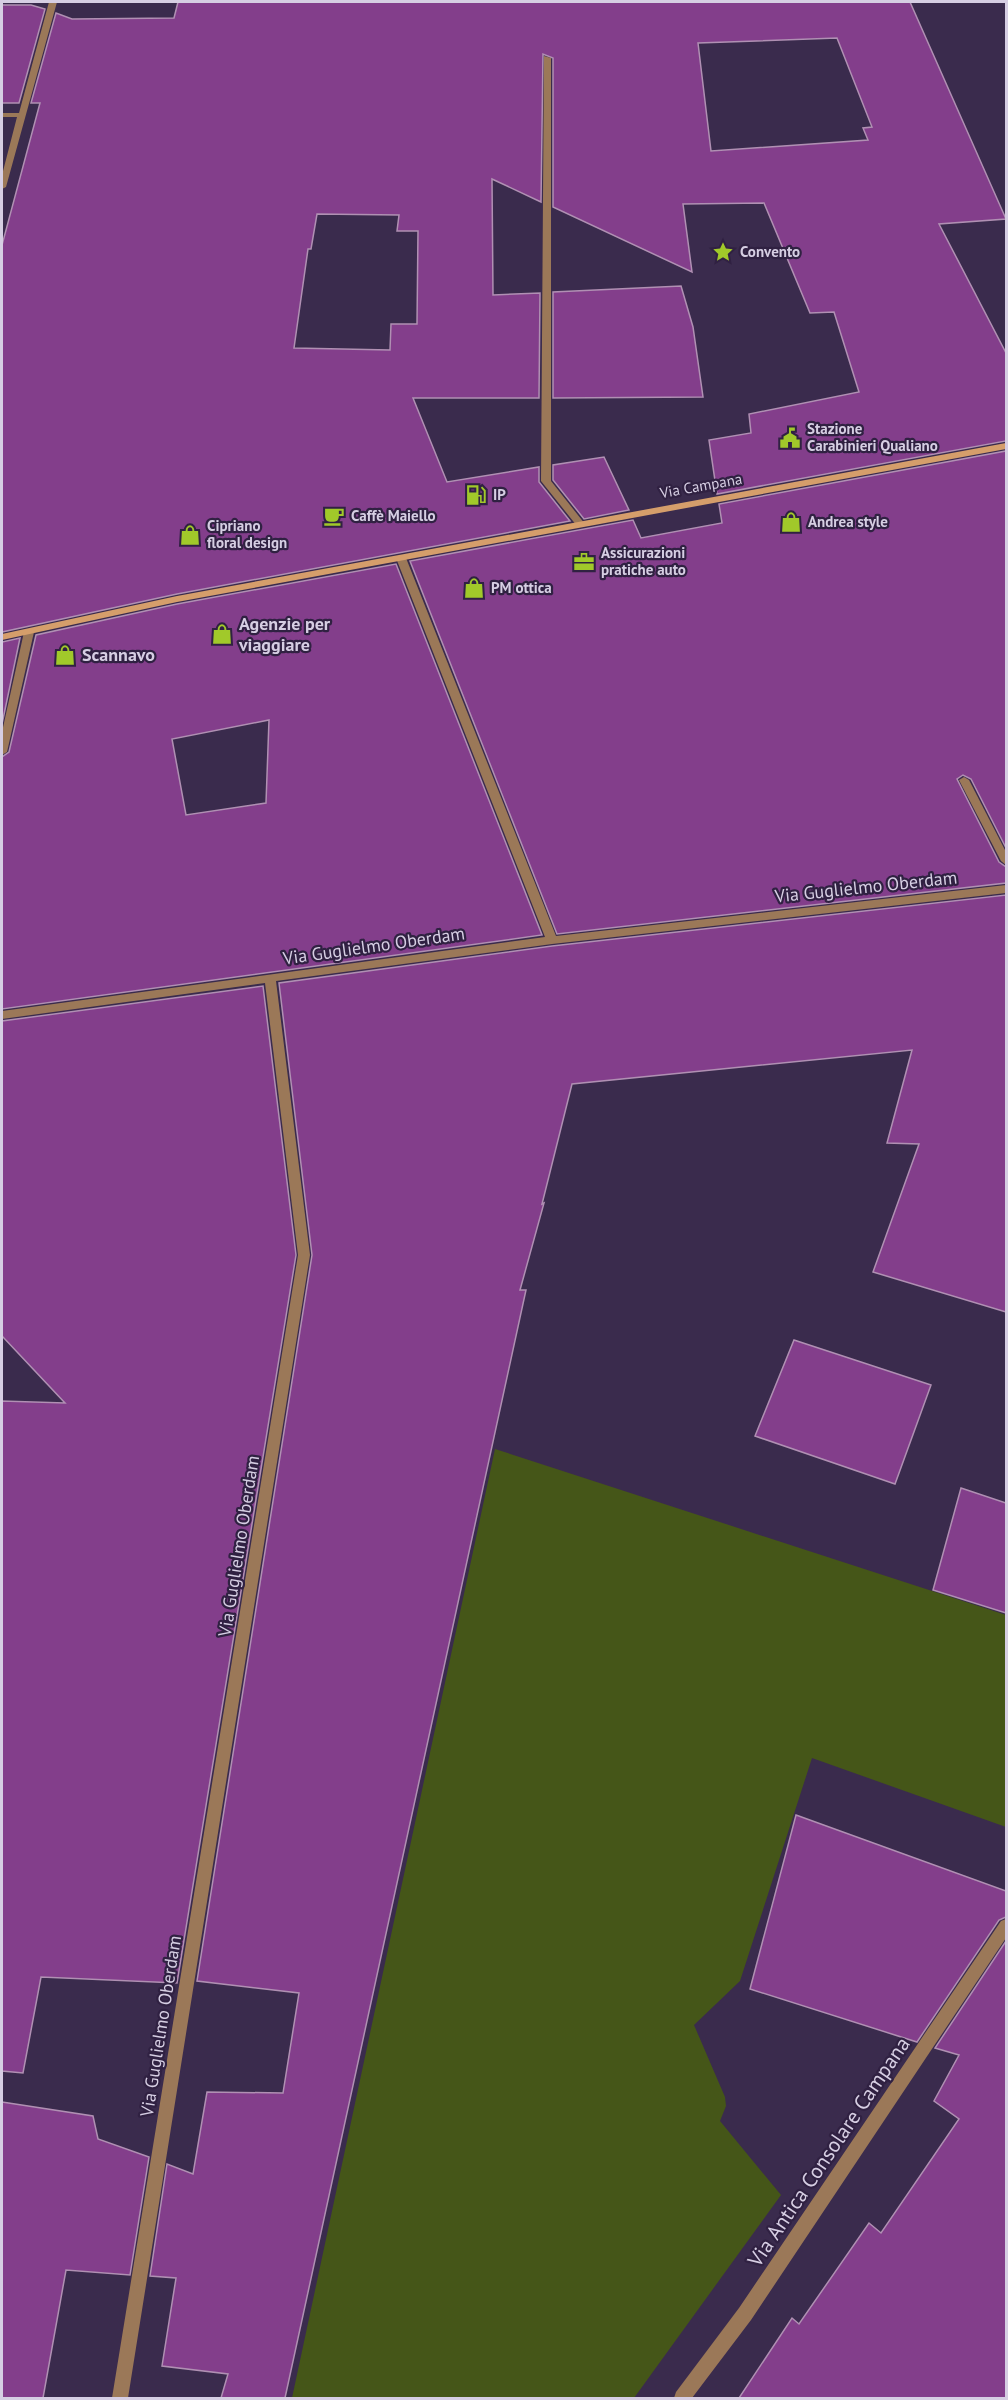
<svg xmlns="http://www.w3.org/2000/svg" width="1008" height="2400" viewBox="0 0 1008 2400" font-family="'PT Sans',sans-serif">
	<style>
		.green { fill: #455618 }
		.building { fill: #833e8b; stroke: #b090b3; stroke-width: 1.5; fill-rule: evenodd }
		.lines { fill: none; stroke-linecap: round; stroke-linejoin: round }
		.minor { fill: #9b7858; fill-rule: evenodd }
		.secondary { fill: #d59e6b; fill-rule: evenodd }
		.labels { text-anchor: middle; stroke-width: 4.5; stroke-linejoin: round; paint-order: stroke }
		.far-poi-label { font-size: 15px; font-weight: bold; fill: #d6cee3; stroke: #302142; text-anchor: start }
		.far-street-label { font-size: 15px; fill: #d6cee3; stroke: #302142 }
		.poi-label { font-size: 18px; font-weight: bold; fill: #d6cee3; stroke: #302142; text-anchor: start }
		.street-label { font-size: 18px; fill: #d6cee3; stroke: #302142 }
		.near-street-label { font-size: 21px; fill: #d6cee3; stroke: #302142 }
	</style>
	<rect width="100%" height="100%" fill="#3a2b4d"/>
	<!-- green -->
	<polygon class="green" points="495,1449 1006,1615 1006,1827 812,1758 740,1981 694,2025 725,2097 726,2106 720,2121 781,2195 634,2398 292,2398"/>
	<!-- building -->
	<g class="building">
		<path d="M 178,2 L 910,2 L 1006,219 L 939,224 L 1006,353 L 1006,441 L 717,494 L 709,440 L 751,433 L 749,414 L 859,392 L 834,312 L 810,313 L 764,203 L 683,204 L 692,272 L 553,207 L 553,58 L 543,54 L 541,202 L 492,179 L 493,295 L 540,293 L 539,398 L 413,398 L 447,482 L 539,467 L 539,482 L 570,521 L 177,594 L 2,632 L 2,245 L 40,103 L 31,103 L 56,13 L 72,19 L 174,18 ZM 837,38 L 872,127 L 863,128 L 868,140 L 711,151 L 698,43 ZM 317,214 L 399,215 L 397,231 L 418,231 L 417,324 L 391,324 L 390,350 L 294,348 L 308,249 L 311,249 Z"/>
		<polygon points="2,5 31,5 45,9 19,103 2,103"/>
		<polygon points="681,286 693,327 703,397 553,398 553,292"/>
		<polygon points="1006,451 1006,848 971,779 963,775 957,779 999,862 1006,867 1006,883 557,934 410,561 633,520 641,538 722,523 719,504"/>
		<polygon points="604,457 629,510 584,519 553,480 553,465"/>
		<path d="M 396,564 L 542,935 L 2,1009 L 2,757 L 9,752 L 36,635 L 177,604 ZM 269,720 L 266,803 L 186,815 L 172,739 Z"/>
		<polygon points="20,638 2,724 2,642"/>
		<polygon points="1006,895 1006,1312 873,1272 919,1144 887,1143 912,1050 572,1084 542,1204 544,1203 520,1290 526,1290 285,2398 221,2398 228,2374 162,2366 176,2278 150,2276 167,2164 193,2174 207,2092 283,2093 299,1993 197,1981 312,1255 279,983 552,946"/>
		<polygon points="263,986 296,1255 177,1983 41,1977 23,2073 2,2071 2,1401 65,1403 2,1336 2,1021"/>
		<polygon points="794,1340 931,1385 895,1484 755,1436"/>
		<polygon points="961,1488 1006,1503 1006,1613 933,1590"/>
		<polygon points="796,1815 1006,1891 1006,1917 999,1920 917,2042 750,1989"/>
		<polygon points="1006,1941 1006,2398 739,2398 792,2318 799,2324 869,2223 881,2233 959,2119 934,2101 959,2055 935,2048"/>
		<polygon points="2,2102 93,2116 98,2139 149,2157 130,2275 66,2270 43,2398 2,2398"/>
	</g>
	<g class="lines">
		<!-- minor -->
		<g class="minor">
			<polygon points="49,2 57,2 6,187 2,189 2,175 17,117 2,117 2,113 19,113"/>
			<polygon points="544,56 551,58 551,481 585,524 580,527 577,526 541,481"/>
			<polygon points="401,555 406,558 556,936 1006,885 1006,893 552,944 276,981 310,1255 128,2398 112,2398 298,1255 265,983 2,1019 2,1011 545,937 396,558"/>
			<polygon points="29,629 34,632 7,752 2,755 2,732 24,632"/>
			<polygon points="964,777 969,780 1006,852 1006,865 1001,861 959,780"/>
			<polygon points="1006,1919 1006,1938 751,2320 692,2398 674,2398 676,2392 739,2308 1001,1921"/>
		</g>
		<!-- secondary -->
		<polygon class="secondary" points="1006,443 1006,449 177,602 2,640 2,634 177,596"/>
	</g>
	<!-- icons -->
	<defs>
		<g id="sight-bare" transform="scale(1.62)"><path d="M0-6L1.8-2.2L6-1.7L2.9 1.2L3.7 5.4L0 3.3L-3.7 5.4L-2.9 1.2L-6-1.7L-1.8-2.2Z" fill="#a1c92a" stroke="#302142" stroke-width="2.5" paint-order="stroke"/></g>
		<g id="civic-bare" transform="scale(1.62)"><path d="M-.6-6.5H3V-4.5H.6V-3L4-1V1h2V6H-6V1h2V-1L-.6-3ZM-1.2 2.5V6h2.4V2.5Z" fill="#a1c92a" stroke="#302142" stroke-width="2.5" paint-order="stroke"/></g>
		<g id="fuel-bare" transform="scale(1.62)"><path d="M-5.5-6h7V0h2V4h1.3V-2.5L3-4.5l.8-.8L6-3V5H2.5V1h-1V6h-7ZM-4.2-4.7v3.2H.2V-4.7Z" fill="#a1c92a" stroke="#302142" stroke-width="2.5" paint-order="stroke"/></g>
		<g id="cafe-bare" transform="scale(1.62)"><path d="M-5.5-4.5H6V0H3Q3 3.5 0 3.5H-2.5Q-5.5 3.5-5.5 0ZM3-3.2v2h1.7v-2ZM-6 4.5H4V6H-6Z" fill="#a1c92a" stroke="#302142" stroke-width="2.5" paint-order="stroke"/></g>
		<g id="shop-bare" transform="scale(1.62)"><path d="M-5-2.5h2.3a2.7 3.5 0 0 1 5.4 0H5L5.5 6h-11ZM-1.5-2.5h3a1.5 2.3 0 0 0-3 0Z" fill="#a1c92a" stroke="#302142" stroke-width="2.5" paint-order="stroke"/></g>
		<g id="office-bare" transform="scale(1.62)"><path d="M-6-3h4V-5.5h4V-3h4V5H-6ZM-1-4.5V-3h2v-1.5ZM-6 0V1H6V0Z" fill="#a1c92a" stroke="#302142" stroke-width="2.5" paint-order="stroke"/></g>
	</defs>
	<g fill-rule="evenodd">
		<use href="#sight-bare" x="723" y="252"/>
		<use href="#civic-bare" x="790" y="438"/>
		<use href="#fuel-bare" x="476" y="495"/>
		<use href="#cafe-bare" x="334" y="516"/>
		<use href="#shop-bare" x="791" y="522"/>
		<use href="#shop-bare" x="190" y="535"/>
		<use href="#office-bare" x="584" y="562"/>
		<use href="#shop-bare" x="474" y="588"/>
		<use href="#shop-bare" x="222" y="634"/>
		<use href="#shop-bare" x="65" y="655"/>
	</g>
	<g class="labels">
		<!-- far-poi labels -->
		<g class="far-poi-label">
			<text x="740" y="257">Convento</text>
			<text x="807" y="434">Stazione<tspan x="807" dy="17">Carabinieri Qualiano</tspan></text>
			<text x="493" y="500">IP</text>
			<text x="351" y="521">Caffè Maiello</text>
			<text x="808" y="527">Andrea style</text>
			<text x="207" y="531">Cipriano<tspan x="207" dy="17">floral design</tspan></text>
			<text x="601" y="558">Assicurazioni<tspan x="601" dy="17">pratiche auto</tspan></text>
			<text x="491" y="593">PM ottica</text>
		</g>
		<!-- far-street labels -->
		<g class="far-street-label">
			<text transform="translate(701 486) rotate(-10)" y="5">Via Campana</text>
		</g>
		<!-- poi labels -->
		<g class="poi-label">
			<text x="239" y="630">Agenzie per<tspan x="239" dy="21">viaggiare</tspan></text>
			<text x="82" y="661">Scannavo</text>
		</g>
		<!-- street labels -->
		<g class="street-label">
			<text transform="translate(866 887) rotate(-6)" y="6">Via Guglielmo Oberdam</text>
			<text transform="translate(374 946) rotate(-8)" y="6">Via Guglielmo Oberdam</text>
			<text transform="translate(239 1546) rotate(-81)" y="6">Via Guglielmo Oberdam</text>
			<text transform="translate(161 2026) rotate(-81)" y="6">Via Guglielmo Oberdam</text>
		</g>
		<!-- near-street labels -->
		<g class="near-street-label">
			<text transform="translate(829 2152) rotate(-56)" y="7">Via Antica Consolare Campana</text>
		</g>
	</g>
	<!-- border -->
	<rect width="1008" height="2400" fill="none" stroke="#d6cee3" stroke-width="6"/>
</svg>
